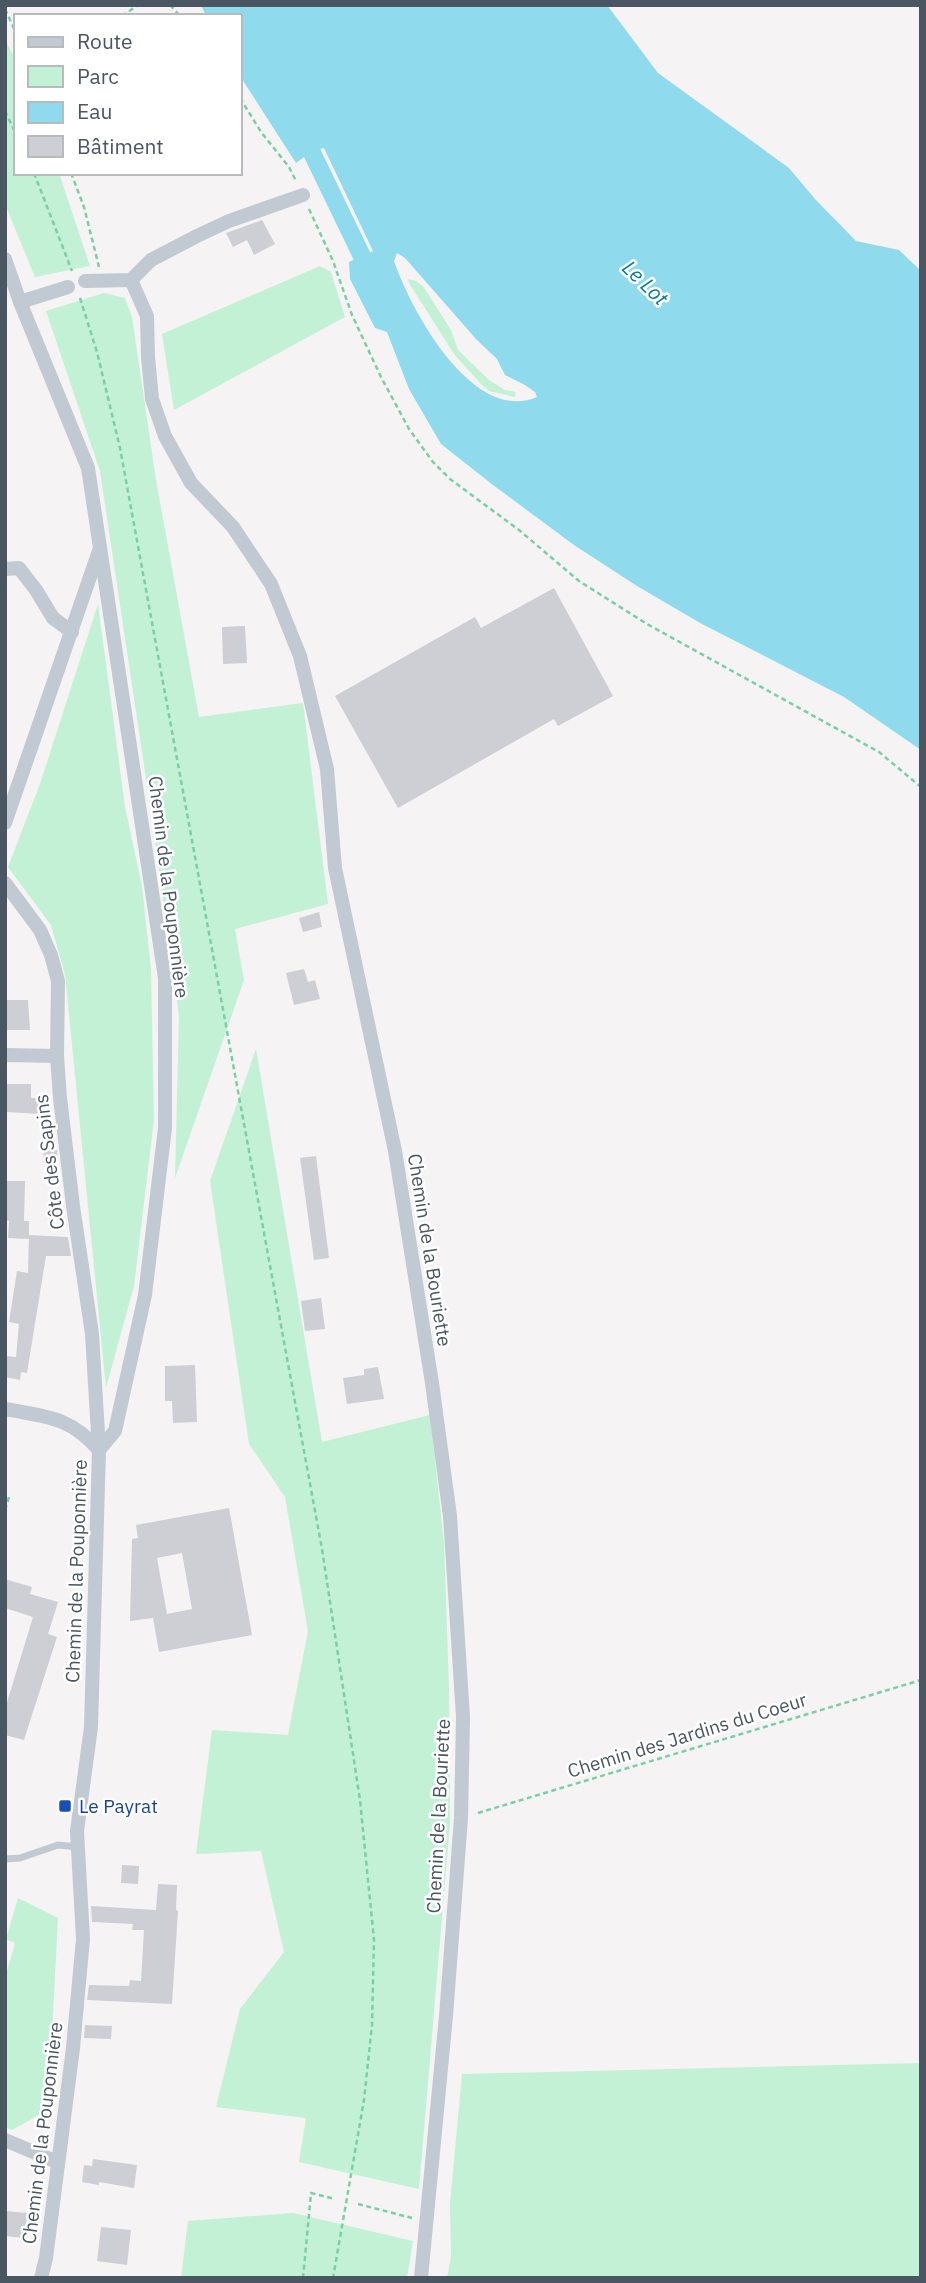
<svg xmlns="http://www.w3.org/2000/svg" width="926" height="2283" viewBox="0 0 926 2283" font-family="'IBM Plex Sans',sans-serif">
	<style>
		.green { fill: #c3f1d5 }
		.water { fill: #90daee; fill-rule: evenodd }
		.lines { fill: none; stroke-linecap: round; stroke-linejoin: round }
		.canal { stroke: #90daee; stroke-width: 18 }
		.building { fill: #cdcfd5; fill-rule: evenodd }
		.path { stroke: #7ad0a6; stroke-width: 2.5; stroke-dasharray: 5 3.5; stroke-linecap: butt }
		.lane { stroke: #c1cad2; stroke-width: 7 }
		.street { stroke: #c1cad2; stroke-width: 14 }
		.transit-dot { fill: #1a4fb4; stroke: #fff; stroke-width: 2.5 }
		.labels { text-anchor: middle; stroke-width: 5; stroke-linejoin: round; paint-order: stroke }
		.street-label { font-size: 19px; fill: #4a5661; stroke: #fff }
		.transit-label { font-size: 19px; fill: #164399; stroke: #fff; text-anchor: start }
		.water-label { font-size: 21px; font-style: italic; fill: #0c7c9b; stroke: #fff }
	</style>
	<rect width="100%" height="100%" fill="#f5f3f3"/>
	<!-- green -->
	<g class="green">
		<polygon points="5,40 16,60 16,173 59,173 90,266 35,277 5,204"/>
		<polygon points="320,266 331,272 345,317 174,410 162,334"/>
		<polygon points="408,279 416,281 423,286 451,330 458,350 489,380 505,390 516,392 515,397 489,391 481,384 454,354 409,283"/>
		<polygon points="104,293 125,298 132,317 156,480 199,717 303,703 328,904 235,929 244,980 175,1178 179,1016 151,812 100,471 46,311"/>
		<polygon points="98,604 125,807 142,886 151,969 154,1119 134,1286 106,1388 65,974 51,925 8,867 40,784"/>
		<polygon points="256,1049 322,1442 430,1415 444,1543 449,1688 450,1823 419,2189 299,2162 306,2118 216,2107 240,2009 284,1952 261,1851 196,1854 212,1730 288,1735 308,1631 285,1497 249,1444 210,1181"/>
		<polygon points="18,1898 58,1918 48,2110 12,2130 5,2127 5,1978 15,1943 6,1939"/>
		<polygon points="921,2063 921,2278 447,2278 451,2256 450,2204 462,2074"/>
		<polygon points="293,2213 413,2241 407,2278 181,2278 188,2221"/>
	</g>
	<!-- water -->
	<path class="water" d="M 201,5 L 607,5 L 658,73 L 789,168 L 815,199 L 856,241 L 899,250 L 921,271 L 921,750 L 844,697 L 702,624 L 637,586 L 574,545 L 493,485 L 441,444 L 409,389 L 387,332 L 375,328 L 350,279 L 349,262 L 373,251 L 324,148 L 311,152 L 296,163 L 240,76 L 240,16 L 206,16 ZM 397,253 L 405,258 L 476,339 L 497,359 L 505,375 L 525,385 L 535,392 L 537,397 C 472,425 410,308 394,261 Z"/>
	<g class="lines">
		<!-- canal -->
		<polyline class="canal" points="302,132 372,277"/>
	</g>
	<!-- building -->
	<g class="building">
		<polygon points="262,220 275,244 254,255 247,240 233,247 226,233"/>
		<polygon points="554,588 613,696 558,726 554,719 398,808 335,696 475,617 481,628"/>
		<polygon points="245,626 247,663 223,664 222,627"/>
		<polygon points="319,912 322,927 303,932 299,918"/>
		<polygon points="304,969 308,982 315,980 320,999 294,1005 286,973"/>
		<polygon points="5,1000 28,1000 30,1030 5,1030"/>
		<polygon points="5,1084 31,1084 31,1098 43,1098 43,1114 5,1112"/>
		<polygon points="44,1149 57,1150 58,1163 43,1163"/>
		<polygon points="316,1156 329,1258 314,1260 300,1158"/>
		<polygon points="5,1181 25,1181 24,1221 29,1221 29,1239 8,1238 9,1221 5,1220"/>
		<polygon points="29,1235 68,1237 71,1256 46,1256 27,1373 21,1372 20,1380 5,1377 5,1356 16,1357 19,1324 9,1322 17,1271 28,1273"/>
		<polygon points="321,1298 325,1329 305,1331 301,1301"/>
		<polygon points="195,1365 197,1422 173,1423 172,1401 165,1401 165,1366"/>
		<polygon points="378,1367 384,1399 347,1404 343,1378 364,1375 364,1369"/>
		<path d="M 229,1508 L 252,1635 L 159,1652 L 153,1618 L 130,1621 L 132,1539 L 138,1538 L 136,1525 ZM 182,1553 L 192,1609 L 167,1614 L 157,1558 Z"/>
		<polygon points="5,1579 32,1587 30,1594 58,1602 48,1634 57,1637 24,1740 5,1735 5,1709 33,1617 5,1608"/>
		<polygon points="122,1865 139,1866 138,1884 121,1883"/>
		<polygon points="158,1884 177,1885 176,1910 178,1911 172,2004 87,2000 89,1985 129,1986 130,1980 141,1981 144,1930 132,1930 133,1924 92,1922 91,1906 156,1910"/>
		<polygon points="85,2025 112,2026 111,2039 84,2038"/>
		<polygon points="93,2159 137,2165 134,2188 99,2182 99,2185 82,2182 84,2165 92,2166"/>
		<polygon points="5,2211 27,2213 25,2238 5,2236"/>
		<polygon points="101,2227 131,2230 127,2265 97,2261"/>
	</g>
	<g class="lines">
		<!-- path -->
		<g class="path">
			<polyline points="170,5 180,16"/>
			<polyline points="5,9 16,33"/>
			<polyline points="122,16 138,5"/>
			<polyline points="240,98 261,132 289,167 296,181"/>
			<polyline points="5,111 16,134"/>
			<polyline points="34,173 72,271"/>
			<polyline points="71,173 84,207 99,267"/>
			<polyline points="309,209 333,261 352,315 381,377 409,429 433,462 450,479 519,530 579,581 647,624 879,752 921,787"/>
			<polyline points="80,298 97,352 120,448 322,1549 360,1800 374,1940 372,2025 364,2100 333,2278"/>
			<polyline points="5,1510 10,1494"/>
			<polyline points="478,1813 921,1680"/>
			<polyline points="358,2204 412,2218"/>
			<polyline points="303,2278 311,2193 335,2199"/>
		</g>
		<!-- lane -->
		<polyline class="lane" points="5,1859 20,1858 58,1845 78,1847"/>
		<!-- street -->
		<g class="street">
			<polyline points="5,259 20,302 88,468 165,978 165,1128 145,1295 115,1431 99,1450"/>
			<polyline points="131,280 147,316 148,357 152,399 165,436 191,483 233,527 271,584 300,656 327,769 335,868 395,1151 432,1383 450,1516 463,1717 461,1818 446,2016 421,2278"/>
			<polyline points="85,281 131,280 151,260 197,236 229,221 303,195"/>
			<polyline points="20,302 68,287"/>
			<polyline points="5,569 19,568 36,590 53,618 72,632"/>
			<polyline points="5,823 100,548"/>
			<polyline points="5,883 40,930 51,955 58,981 57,1056 60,1098 73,1206 92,1334 99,1450 91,1727 77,1831 83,1939 73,2048 46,2258 41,2278"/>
			<polyline points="5,1055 57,1056"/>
			<path d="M 5,1409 C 47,1417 69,1416 99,1450"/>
			<polyline points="5,2140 57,2162"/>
		</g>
	</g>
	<!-- markers -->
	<rect class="transit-dot" x="58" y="1799" width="14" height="14" rx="3.5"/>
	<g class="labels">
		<!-- street labels -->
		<g class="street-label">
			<text transform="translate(169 887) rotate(83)" y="7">Chemin de la Pouponnière</text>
			<text transform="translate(49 1162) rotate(-97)" y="7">Côte des Sapins</text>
			<text transform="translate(430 1250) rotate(81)" y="7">Chemin de la Bouriette</text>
			<text transform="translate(76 1571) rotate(-88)" y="7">Chemin de la Pouponnière</text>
			<text transform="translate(687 1735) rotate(-17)" y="7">Chemin des Jardins du Coeur</text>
			<text transform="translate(438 1816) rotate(-87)" y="7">Chemin de la Bouriette</text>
			<text transform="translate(42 2133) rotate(-83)" y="7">Chemin de la Pouponnière</text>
		</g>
		<!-- transit labels -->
		<g class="transit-label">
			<text x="79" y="1813">Le Payrat</text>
		</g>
		<!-- water labels -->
		<g class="water-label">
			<text transform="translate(645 283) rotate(44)" y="7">Le Lot</text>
		</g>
	</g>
	<!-- border -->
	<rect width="926" height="2283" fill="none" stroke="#4a5661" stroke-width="14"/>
	<!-- legend -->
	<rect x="14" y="14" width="228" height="161" fill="#ffffff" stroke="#b7bbc0" stroke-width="2"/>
	<rect x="28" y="37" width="35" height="10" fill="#c1cad2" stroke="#b7bbc0" stroke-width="2"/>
	<text x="77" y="49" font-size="21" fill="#4a5661">Route</text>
	<rect x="28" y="66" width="35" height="21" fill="#c3f1d5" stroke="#b7bbc0" stroke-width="2"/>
	<text x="77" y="84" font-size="21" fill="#4a5661">Parc</text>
	<rect x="28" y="102" width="35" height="21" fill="#90daee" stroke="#b7bbc0" stroke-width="2"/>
	<text x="77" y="119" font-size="21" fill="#4a5661">Eau</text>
	<rect x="28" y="136" width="35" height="21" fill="#cdcfd5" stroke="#b7bbc0" stroke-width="2"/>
	<text x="77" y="154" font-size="21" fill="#4a5661">Bâtiment</text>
</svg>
